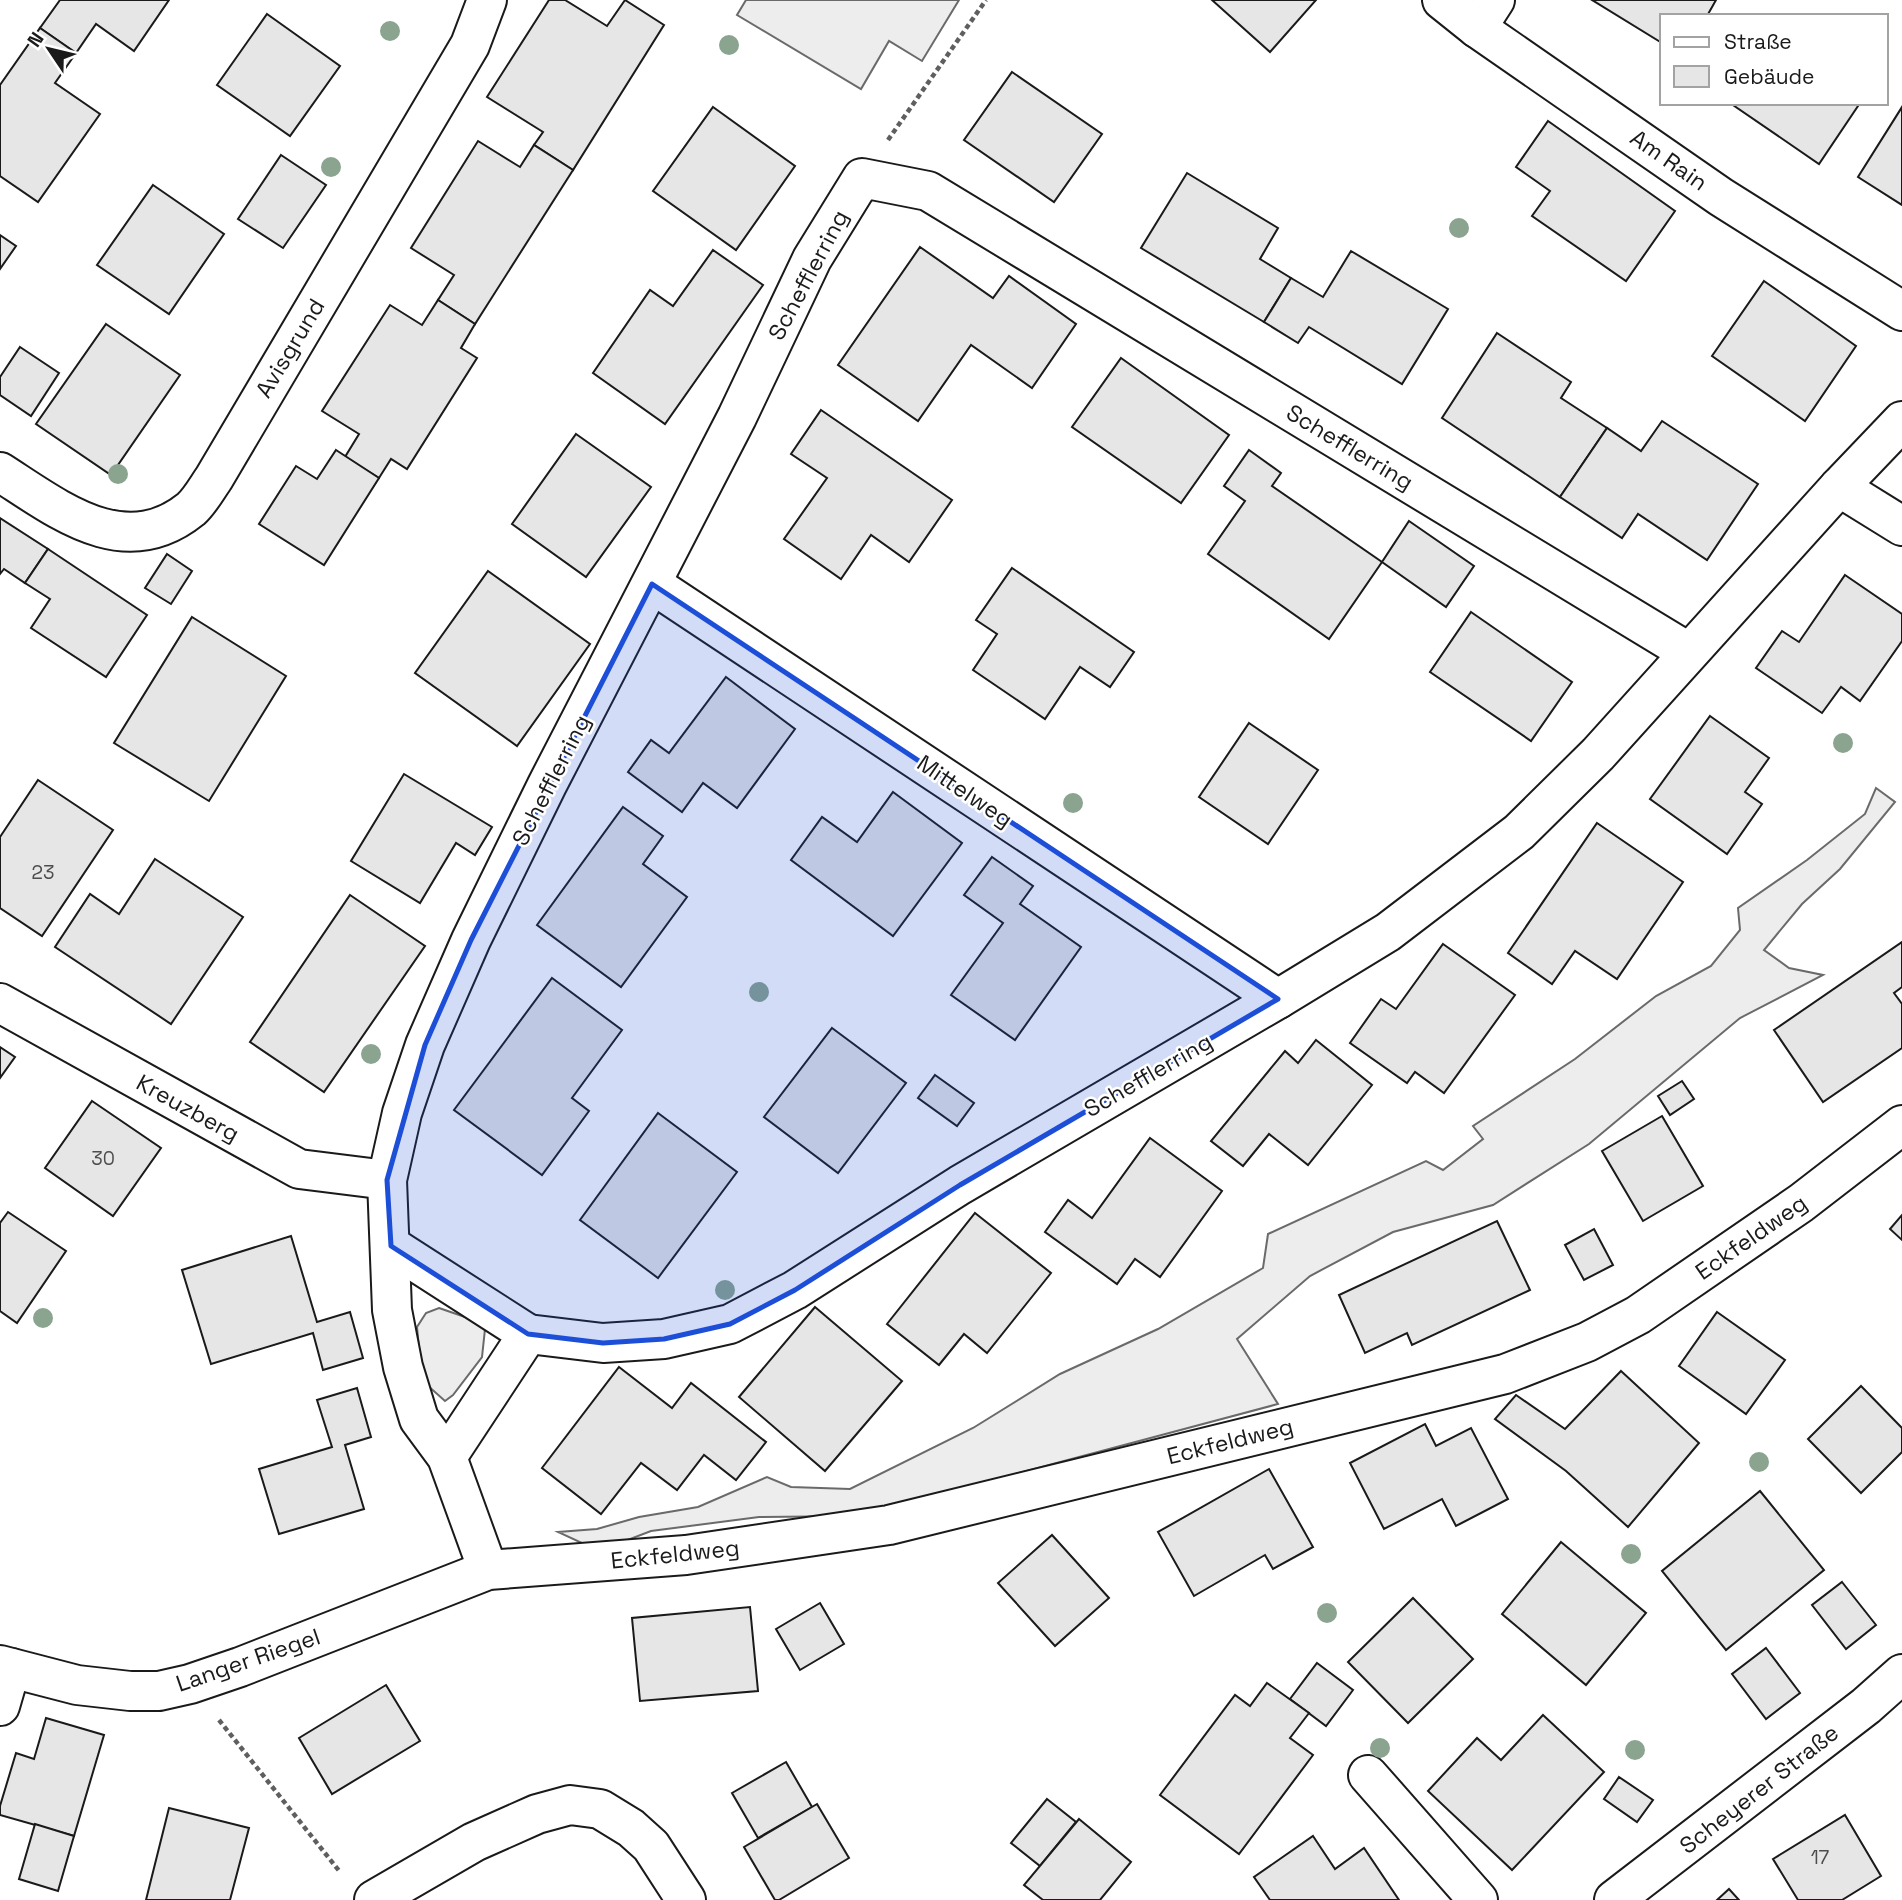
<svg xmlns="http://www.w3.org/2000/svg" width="1902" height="1900" viewBox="0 0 1902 1900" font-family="'Space Grotesk',sans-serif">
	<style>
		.built { fill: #ededed; stroke: #6a6a6a; stroke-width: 2 }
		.building { fill: #e6e6e6; stroke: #1a1a1a; stroke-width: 2 }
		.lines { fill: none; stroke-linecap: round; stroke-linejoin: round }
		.minor-casing { stroke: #1a1a1a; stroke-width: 42 }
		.path { stroke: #5f5f5f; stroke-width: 4.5; stroke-dasharray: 5 3.5; stroke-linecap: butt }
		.minor { stroke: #fff; stroke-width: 38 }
		.tree { fill: #8aa48f }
		.marked { fill: #1d4ed8; fill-opacity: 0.2; stroke: #1d4ed8; stroke-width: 5; stroke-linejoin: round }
		.labels { text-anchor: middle; stroke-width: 5; stroke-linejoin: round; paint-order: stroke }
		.number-label { font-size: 19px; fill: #4d4d4d }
		.street-label { font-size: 23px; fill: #1a1a1a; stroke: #fff }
	</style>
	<rect width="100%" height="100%" fill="#fff"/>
	<!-- built -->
	<g class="built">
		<polygon points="746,0 959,0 922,61 889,41 861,89 737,15"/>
		<polygon points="1876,788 1895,802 1840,869 1802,904 1764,950 1789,968 1823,975 1740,1018 1589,1144 1493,1205 1393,1232 1310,1276 1237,1339 1278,1404 857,1516 759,1517 651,1531 599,1551 558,1532 597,1529 639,1517 698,1507 767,1477 791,1487 850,1489 973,1428 1060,1374 1158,1329 1263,1268 1268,1234 1426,1161 1443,1170 1483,1139 1473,1126 1575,1059 1656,996 1711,966 1740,930 1738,908 1807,860 1865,814"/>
		<polygon points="439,1308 465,1317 485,1329 482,1357 453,1395 445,1401 427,1385 420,1359 417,1327 426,1313"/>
	</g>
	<!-- building -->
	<g class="building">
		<polygon points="60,0 169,0 134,51 96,24 76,53 40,28"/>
		<polygon points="549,0 565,0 607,26 625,0 664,25 573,170 534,145 543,132 487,97"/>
		<polygon points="1212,0 1316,0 1270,52"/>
		<polygon points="1592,0 1716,0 1707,16 1662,16 1662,43"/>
		<polygon points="267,14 340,66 290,136 217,85"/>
		<polygon points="40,28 76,53 55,83 100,114 38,202 0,176 0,85"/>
		<polygon points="1012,72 1102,134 1054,202 964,140"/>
		<polygon points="1730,103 1860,103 1819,164"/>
		<polygon points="713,107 795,166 736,250 653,191"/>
		<polygon points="1902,107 1902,205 1858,177"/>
		<polygon points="1548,121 1675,211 1626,281 1532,216 1550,191 1516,167"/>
		<polygon points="478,141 520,167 534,145 573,170 475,324 438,300 454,275 411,248"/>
		<polygon points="281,155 326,185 283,248 238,219"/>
		<polygon points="1187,173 1278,228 1260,259 1291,278 1264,322 1141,248"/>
		<polygon points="153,185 224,234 169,314 97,265"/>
		<polygon points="0,235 16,246 0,269"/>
		<polygon points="920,247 993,298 1009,276 1076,324 1032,388 971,345 918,421 838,365"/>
		<polygon points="713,250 763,285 665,424 593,373 650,290 673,306"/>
		<polygon points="1351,251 1448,309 1402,384 1309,327 1298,343 1264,322 1291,278 1323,297"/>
		<polygon points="1764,281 1856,346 1805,421 1712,356"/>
		<polygon points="438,300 475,324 461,348 477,358 407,469 391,459 379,478 345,457 359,434 322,411 390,305 422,325"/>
		<polygon points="106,324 180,375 111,475 36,424"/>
		<polygon points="1497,333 1571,382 1561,398 1607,428 1560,497 1442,418"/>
		<polygon points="20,347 59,373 31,416 0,395 0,377"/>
		<polygon points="1121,358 1229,435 1181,503 1072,427"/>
		<polygon points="821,410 952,500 909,562 871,535 841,579 784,539 827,478 791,454"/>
		<polygon points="1662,421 1758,484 1707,560 1638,514 1622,538 1560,497 1607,428 1641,451"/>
		<polygon points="576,434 651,487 586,577 512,524"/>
		<polygon points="336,450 379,478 324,565 259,524 296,466 317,479"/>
		<polygon points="1249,450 1281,473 1272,486 1382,562 1329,639 1208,554 1245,501 1224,486"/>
		<polygon points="0,518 48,549 25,583 4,569 0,574"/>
		<polygon points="1409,521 1474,566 1446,607 1382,562"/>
		<polygon points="48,549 147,615 106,677 31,628 50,599 25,583"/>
		<polygon points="167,554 192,571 171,604 145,588"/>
		<polygon points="1012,568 1134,652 1110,687 1080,667 1045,719 973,670 997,634 976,620"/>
		<polygon points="488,571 590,644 517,746 415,673"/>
		<polygon points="1845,575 1902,614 1902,641 1860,701 1841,687 1822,713 1756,668 1782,631 1799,642"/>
		<polygon points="1471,612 1572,682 1531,741 1430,672"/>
		<polygon points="192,617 286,676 209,801 114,743"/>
		<polygon points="726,677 795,729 737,808 703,783 682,812 628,772 651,740 669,753"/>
		<polygon points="1710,716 1769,758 1745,792 1762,804 1727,854 1650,799"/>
		<polygon points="1249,723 1318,770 1268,844 1199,797"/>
		<polygon points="404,774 492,827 475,855 456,843 420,903 351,861"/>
		<polygon points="38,780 113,830 42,936 0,908 0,837"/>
		<polygon points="893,792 962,843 893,936 791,860 822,817 857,842"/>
		<polygon points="623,807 663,836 643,864 687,897 621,987 537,925"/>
		<polygon points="1597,823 1683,882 1617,979 1575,951 1552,984 1508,953"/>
		<polygon points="992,857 1033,886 1020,904 1081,947 1015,1040 951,995 1003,923 964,895"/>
		<polygon points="155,859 243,917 171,1024 55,947 90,894 119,914"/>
		<polygon points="350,895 425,946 324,1092 250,1042"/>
		<polygon points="1902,942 1902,987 1894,993 1902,1004 1902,1048 1823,1102 1774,1030"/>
		<polygon points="1443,944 1515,995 1444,1093 1415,1072 1407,1083 1350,1043 1381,999 1396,1009"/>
		<polygon points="552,978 622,1030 572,1098 589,1111 542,1175 454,1110"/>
		<polygon points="832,1028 906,1083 838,1173 764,1117"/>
		<polygon points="1316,1040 1372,1085 1308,1165 1269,1134 1243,1166 1211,1141 1285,1051 1298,1063"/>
		<polygon points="0,1047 15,1057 0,1078"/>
		<polygon points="935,1075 974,1103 957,1126 918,1098"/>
		<polygon points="1682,1081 1694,1099 1670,1115 1658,1096"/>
		<polygon points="92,1101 161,1148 113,1216 45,1168"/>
		<polygon points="658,1113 737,1172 658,1278 580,1220"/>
		<polygon points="1662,1116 1703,1186 1643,1221 1602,1151"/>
		<polygon points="1150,1138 1222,1191 1160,1277 1135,1259 1117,1284 1045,1232 1068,1200 1092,1218"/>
		<polygon points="8,1212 66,1251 17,1323 0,1311 0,1223"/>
		<polygon points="975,1213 1051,1273 987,1353 964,1334 939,1365 887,1324"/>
		<polygon points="1902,1215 1902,1240 1890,1229"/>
		<polygon points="1497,1221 1530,1290 1412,1345 1407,1333 1365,1353 1339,1295"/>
		<polygon points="1594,1229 1613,1265 1584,1280 1565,1245"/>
		<polygon points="291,1236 317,1322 350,1312 363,1358 323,1370 313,1333 211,1364 182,1270"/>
		<polygon points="815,1307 902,1381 825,1471 739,1397"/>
		<polygon points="1717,1312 1785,1360 1746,1414 1679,1366"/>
		<polygon points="619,1367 672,1408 691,1383 766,1442 736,1480 704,1455 677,1490 641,1463 601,1514 542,1468"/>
		<polygon points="1621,1371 1699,1443 1628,1527 1566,1471 1495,1419 1516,1395 1565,1429"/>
		<polygon points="1861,1386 1902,1428 1902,1452 1861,1493 1808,1439"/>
		<polygon points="357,1388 371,1437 345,1445 364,1509 279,1534 259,1469 332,1447 317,1400"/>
		<polygon points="1425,1424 1436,1446 1471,1428 1508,1499 1456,1526 1442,1499 1384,1529 1350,1463"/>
		<polygon points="1269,1469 1313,1547 1273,1569 1265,1555 1194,1596 1158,1532"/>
		<polygon points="1760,1491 1824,1570 1726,1650 1662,1571"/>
		<polygon points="1052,1535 1109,1598 1055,1646 998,1583"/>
		<polygon points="1561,1542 1646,1613 1586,1685 1502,1614"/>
		<polygon points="1842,1582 1876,1625 1846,1649 1812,1605"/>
		<polygon points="1413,1598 1473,1659 1408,1723 1348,1662"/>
		<polygon points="820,1603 844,1644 800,1670 776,1629"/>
		<polygon points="750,1607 758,1691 640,1701 632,1618"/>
		<polygon points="1766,1648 1800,1693 1766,1719 1732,1674"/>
		<polygon points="1317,1663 1353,1690 1326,1726 1290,1699"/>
		<polygon points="1267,1683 1309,1713 1290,1738 1313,1755 1239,1854 1160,1795 1235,1695 1250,1706"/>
		<polygon points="386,1685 420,1741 332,1794 299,1738"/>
		<polygon points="1543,1715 1604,1772 1512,1870 1428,1791 1477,1738 1501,1760"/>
		<polygon points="46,1718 104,1735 74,1836 0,1815 0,1806 16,1753 34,1759"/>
		<polygon points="786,1762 812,1807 758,1838 732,1793"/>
		<polygon points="1619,1777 1653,1800 1637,1822 1604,1799"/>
		<polygon points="1047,1799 1076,1822 1040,1866 1011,1843"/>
		<polygon points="817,1804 849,1858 779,1900 775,1900 744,1847"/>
		<polygon points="169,1808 249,1828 230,1900 146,1900"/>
		<polygon points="1845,1815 1881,1876 1842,1900 1798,1900 1773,1859"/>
		<polygon points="1079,1819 1131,1862 1100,1900 1043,1900 1024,1885"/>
		<polygon points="35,1824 74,1836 58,1891 19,1879"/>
		<polygon points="1313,1836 1335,1869 1364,1848 1399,1900 1270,1900 1254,1877"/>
		<polygon points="1729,1889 1739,1900 1717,1900"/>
	</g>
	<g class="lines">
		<!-- minor casing -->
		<g class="minor-casing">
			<g id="minor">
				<polyline points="1442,0 1477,28 1721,197 1902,311"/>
				<polyline points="1477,28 1495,0"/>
				<path d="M 0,472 C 58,509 124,563 191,509 C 200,501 207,488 214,478 L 470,45 L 487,0"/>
				<polyline points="1839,487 1902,526"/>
				<polyline points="652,584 1278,999"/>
				<polyline points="0,1003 299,1169 387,1180"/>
				<polyline points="391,1246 528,1334 447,1457"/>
				<polyline points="528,1334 603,1343 664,1339 730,1324 795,1290 960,1185 1278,999 1388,932 1519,832 1598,754 1839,487 1902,421"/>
				<polyline points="488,1570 447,1457 419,1419 403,1367 392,1310 387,1180 402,1113 425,1045 471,940 547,785 737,417 812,259 862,178 928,191 1688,652"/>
				<polyline points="0,1665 77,1685 130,1691 159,1691 190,1684 240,1667 488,1570 686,1555 889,1525 1505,1374 1587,1342 1638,1315 1801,1203 1902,1125"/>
				<polyline points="0,1706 11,1668"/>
				<polyline points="1368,1775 1478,1900"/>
				<polyline points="374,1900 474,1842 537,1814 570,1805 600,1809 631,1828 651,1846 686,1900"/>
				<polyline points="1614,1900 1866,1706 1902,1674"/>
			</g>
		</g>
		<!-- path -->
		<g class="path">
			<polyline points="888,140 986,0"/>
			<polyline points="219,1720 340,1872"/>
		</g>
		<!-- minor -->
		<use href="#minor" class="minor"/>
	</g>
	<!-- trees -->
	<g class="tree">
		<circle cx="390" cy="31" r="10"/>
		<circle cx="729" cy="45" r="10"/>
		<circle cx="331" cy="167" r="10"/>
		<circle cx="1459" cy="228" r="10"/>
		<circle cx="118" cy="474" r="10"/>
		<circle cx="1843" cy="743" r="10"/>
		<circle cx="1073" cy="803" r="10"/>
		<circle cx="759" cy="992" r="10"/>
		<circle cx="371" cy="1054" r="10"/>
		<circle cx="725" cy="1290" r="10"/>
		<circle cx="43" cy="1318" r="10"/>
		<circle cx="1759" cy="1462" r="10"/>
		<circle cx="1631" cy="1554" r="10"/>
		<circle cx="1327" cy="1613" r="10"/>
		<circle cx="1380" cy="1748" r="10"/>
		<circle cx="1635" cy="1750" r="10"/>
	</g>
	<!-- marked area -->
	<path class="marked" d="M 652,584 L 1278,999 L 960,1185 L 795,1290 L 730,1324 L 664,1339 L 603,1343 L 528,1334 L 391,1246 L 387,1180 L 425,1045 L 471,940 Z"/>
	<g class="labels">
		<!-- number labels -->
		<g class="number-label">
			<text x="43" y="879">23</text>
			<text x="103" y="1165">30</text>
			<text x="1820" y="1864">17</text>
		</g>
		<!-- street labels -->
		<g class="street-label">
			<text transform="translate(1669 160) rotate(35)" y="8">Am Rain</text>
			<text transform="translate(808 275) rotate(-62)" y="8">Schefflerring</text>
			<text transform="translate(290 348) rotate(-59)" y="8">Avisgrund</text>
			<text transform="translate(1350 447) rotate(31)" y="8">Schefflerring</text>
			<text transform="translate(551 780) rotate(-63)" y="8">Schefflerring</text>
			<text transform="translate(965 791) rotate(34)" y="8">Mittelweg</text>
			<text transform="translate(1148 1075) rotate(-30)" y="8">Schefflerring</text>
			<text transform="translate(188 1108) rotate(29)" y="8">Kreuzberg</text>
			<text transform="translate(1751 1237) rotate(-35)" y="8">Eckfeldweg</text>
			<text transform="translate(1230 1441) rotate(-14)" y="8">Eckfeldweg</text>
			<text transform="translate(675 1554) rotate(-6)" y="8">Eckfeldweg</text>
			<text transform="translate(248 1660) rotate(-19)" y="8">Langer Riegel</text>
			<text transform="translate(1759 1789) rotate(-38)" y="8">Scheyerer Straße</text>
		</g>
	</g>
	<!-- legend -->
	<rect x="1660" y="14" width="228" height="91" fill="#ffffff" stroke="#a3a3a3" stroke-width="2"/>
	<rect x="1674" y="37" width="35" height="10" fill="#ffffff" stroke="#a3a3a3" stroke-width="2"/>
	<text x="1724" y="49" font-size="21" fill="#1a1a1a">Straße</text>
	<rect x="1674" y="66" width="35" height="21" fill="#e6e6e6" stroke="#a3a3a3" stroke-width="2"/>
	<text x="1724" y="84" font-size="21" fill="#1a1a1a">Gebäude</text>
	<!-- north arrow -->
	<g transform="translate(49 49) rotate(305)" stroke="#ffffff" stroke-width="5" paint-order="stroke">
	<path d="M0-5L12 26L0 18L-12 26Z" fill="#1a1a1a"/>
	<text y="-10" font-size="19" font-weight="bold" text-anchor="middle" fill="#1a1a1a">N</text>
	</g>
</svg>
